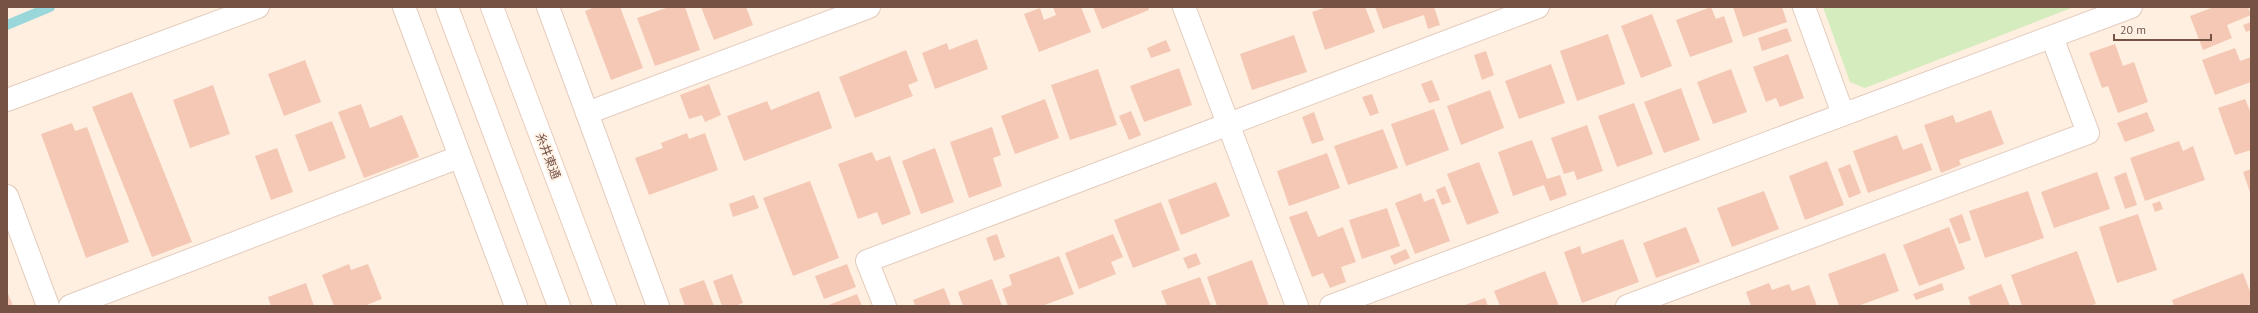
<svg xmlns="http://www.w3.org/2000/svg" width="2258" height="313" viewBox="0 0 2258 313" font-family="'PT Sans','Noto Sans JP',sans-serif">
	<style>
		.green { fill: #d5ecbe }
		.lines { fill: none; stroke-linecap: round; stroke-linejoin: round }
		.stream { stroke: #99d7db; stroke-width: 10 }
		.building { fill: #f5c8b5 }
		.street-casing { stroke: #e4ccbe; stroke-width: 24 }
		.secondary-casing { stroke: #eaccbb; stroke-width: 24 }
		.street { stroke: #fff; stroke-width: 22 }
		.secondary { stroke: #fff; stroke-width: 22 }
		.labels { text-anchor: middle; stroke-width: 4; stroke-linejoin: round; paint-order: stroke }
		.street-label { font-size: 12px; fill: #765245; stroke: #fff3e7 }
	</style>
	<rect width="100%" height="100%" fill="#feefe0"/>
	<!-- green -->
	<polygon class="green" points="1823,7 2074,7 1865,88 1850,82"/>
	<g class="lines">
		<!-- stream -->
		<polyline class="stream" points="7,25 50,7"/>
	</g>
	<!-- building -->
	<g class="building">
		<polygon points="595,7 620,7 643,68 611,80 585,11"/>
		<polygon points="669,7 685,7 700,50 655,66 637,18"/>
		<polygon points="701,7 746,7 753,25 714,40"/>
		<polygon points="1053,7 1081,7 1091,32 1039,52 1024,14 1040,8 1044,20 1056,15"/>
		<polygon points="1093,7 1148,7 1149,10 1102,29"/>
		<polygon points="1327,7 1365,7 1375,32 1325,50 1312,12"/>
		<polygon points="1375,7 1434,7 1440,25 1428,29 1424,15 1383,29"/>
		<polygon points="1711,7 1716,19 1724,16 1733,42 1690,57 1676,20"/>
		<polygon points="1733,7 1782,7 1787,22 1743,37"/>
		<polygon points="2214,7 2248,7 2251,15 2227,25 2232,38 2203,50 2190,16"/>
		<polygon points="1652,14 1672,66 1641,78 1621,26"/>
		<polygon points="2251,22 2251,30 2246,32 2243,25"/>
		<polygon points="1787,28 1792,41 1762,51 1758,38"/>
		<polygon points="1608,34 1625,84 1577,101 1560,51"/>
		<polygon points="1294,35 1307,72 1252,90 1240,54"/>
		<polygon points="977,39 988,69 935,89 922,53 947,43 949,50"/>
		<polygon points="1166,40 1171,51 1151,58 1147,48"/>
		<polygon points="2115,44 2123,66 2134,62 2148,102 2118,113 2108,86 2102,88 2089,53"/>
		<polygon points="2235,48 2240,61 2251,57 2251,82 2215,95 2202,60"/>
		<polygon points="906,50 918,81 908,85 913,96 855,118 839,77"/>
		<polygon points="1486,51 1494,75 1482,80 1474,55"/>
		<polygon points="1788,54 1804,98 1780,107 1776,98 1766,102 1753,67"/>
		<polygon points="305,60 321,102 284,116 268,74"/>
		<polygon points="1551,64 1565,103 1519,119 1505,81"/>
		<polygon points="1179,68 1192,105 1144,122 1130,86"/>
		<polygon points="1098,69 1117,125 1070,140 1051,85"/>
		<polygon points="1731,69 1747,112 1713,124 1697,82"/>
		<polygon points="1432,80 1440,100 1429,103 1421,84"/>
		<polygon points="709,84 721,115 705,122 702,115 689,119 680,95"/>
		<polygon points="213,85 230,134 190,148 173,100"/>
		<polygon points="1681,88 1700,140 1664,153 1644,102"/>
		<polygon points="1490,90 1504,128 1461,145 1447,106"/>
		<polygon points="819,91 832,128 744,161 727,116 767,101 771,110"/>
		<polygon points="132,92 192,242 152,257 92,107"/>
		<polygon points="1372,94 1379,113 1370,116 1362,97"/>
		<polygon points="1045,99 1059,138 1015,154 1001,116"/>
		<polygon points="2245,99 2251,113 2251,150 2235,155 2218,108"/>
		<polygon points="1634,103 1653,154 1617,167 1598,116"/>
		<polygon points="361,104 370,128 402,115 419,157 364,178 338,112"/>
		<polygon points="1434,109 1449,150 1406,166 1391,124"/>
		<polygon points="1991,110 2004,144 1959,160 1961,165 1941,173 1924,125 1953,115 1956,123"/>
		<polygon points="1131,111 1141,135 1129,140 1119,116"/>
		<polygon points="1314,112 1324,140 1312,144 1302,117"/>
		<polygon points="2147,112 2155,131 2125,142 2117,123"/>
		<polygon points="332,121 346,158 309,172 295,135"/>
		<polygon points="72,123 75,131 87,127 129,242 86,258 41,134"/>
		<polygon points="1587,125 1603,171 1577,180 1574,171 1564,174 1551,138"/>
		<polygon points="992,127 1001,155 993,158 1002,186 969,198 950,142"/>
		<polygon points="1383,129 1398,168 1348,185 1334,146"/>
		<polygon points="687,133 689,139 705,133 718,170 649,195 635,158 663,148 661,143"/>
		<polygon points="1897,135 1903,150 1922,143 1932,170 1868,193 1853,151"/>
		<polygon points="1532,140 1547,179 1560,175 1567,195 1550,201 1544,185 1513,196 1498,152"/>
		<polygon points="2179,141 2183,151 2193,146 2205,180 2145,201 2130,158"/>
		<polygon points="277,148 293,192 271,200 255,156"/>
		<polygon points="935,148 954,202 921,214 902,161"/>
		<polygon points="872,152 876,161 890,156 911,214 882,225 877,212 858,219 838,164"/>
		<polygon points="1327,153 1340,188 1289,206 1277,171"/>
		<polygon points="1827,161 1844,205 1805,220 1789,176"/>
		<polygon points="1479,162 1499,213 1467,225 1447,174"/>
		<polygon points="1850,164 1861,193 1849,198 1838,169"/>
		<polygon points="2251,169 2251,195 2243,172"/>
		<polygon points="2097,172 2110,209 2054,228 2041,192"/>
		<polygon points="2126,172 2137,205 2125,209 2114,177"/>
		<polygon points="810,181 839,258 793,276 763,198"/>
		<polygon points="1216,182 1230,216 1181,235 1168,200"/>
		<polygon points="1445,186 1451,202 1442,205 1436,190"/>
		<polygon points="1764,191 1779,229 1732,247 1717,208"/>
		<polygon points="2028,191 2044,238 1985,258 1969,211"/>
		<polygon points="1421,193 1424,202 1434,198 1450,241 1415,254 1395,203"/>
		<polygon points="754,195 759,208 733,217 729,204"/>
		<polygon points="2160,201 2163,209 2155,212 2152,204"/>
		<polygon points="1161,202 1180,250 1133,268 1114,220"/>
		<polygon points="1387,208 1400,246 1362,259 1349,220"/>
		<polygon points="1307,211 1318,237 1343,227 1356,262 1341,267 1346,282 1330,288 1323,273 1312,277 1289,217"/>
		<polygon points="1962,214 1971,240 1959,244 1949,219"/>
		<polygon points="2138,214 2157,270 2117,283 2099,227"/>
		<polygon points="1686,227 1700,262 1656,278 1643,243"/>
		<polygon points="1949,227 1965,269 1919,286 1903,245"/>
		<polygon points="997,234 1005,257 994,261 986,238"/>
		<polygon points="1113,234 1123,257 1111,262 1116,274 1079,289 1065,253"/>
		<polygon points="1623,239 1639,282 1582,303 1564,252 1580,246 1582,254"/>
		<polygon points="1406,249 1410,258 1394,265 1390,256"/>
		<polygon points="2077,251 2096,304 2089,306 2022,306 2011,275"/>
		<polygon points="1196,253 1201,264 1188,269 1183,258"/>
		<polygon points="1885,253 1899,291 1858,306 1839,306 1828,274"/>
		<polygon points="1059,256 1074,294 1042,306 1008,306 1002,289 1012,285 1009,275"/>
		<polygon points="1252,260 1269,306 1217,306 1207,277"/>
		<polygon points="349,264 351,270 368,264 382,299 364,306 334,306 322,275"/>
		<polygon points="847,264 856,287 824,299 815,276"/>
		<polygon points="1545,271 1559,306 1500,306 1494,291"/>
		<polygon points="2243,273 2251,294 2251,306 2174,306 2172,300"/>
		<polygon points="732,274 743,303 735,306 722,306 713,281"/>
		<polygon points="1200,277 1211,306 1167,306 1161,291"/>
		<polygon points="992,279 1002,306 963,306 958,292"/>
		<polygon points="704,280 714,306 685,306 679,289"/>
		<polygon points="306,283 314,306 271,306 268,297"/>
		<polygon points="1769,283 1772,290 1789,284 1792,291 1809,285 1817,306 1751,306 1746,292"/>
		<polygon points="1942,283 1944,290 1916,300 1913,294"/>
		<polygon points="2001,284 2010,306 1971,306 1968,297"/>
		<polygon points="944,288 951,306 915,306 913,300"/>
		<polygon points="7,291 13,306 7,306"/>
		<polygon points="857,294 862,306 826,306"/>
		<polygon points="1485,298 1488,306 1462,306"/>
	</g>
	<g class="lines">
		<!-- street casing -->
		<g class="street-casing">
			<g id="street">
				<polyline points="404,7 516,306"/>
				<polyline points="548,7 658,306"/>
				<polyline points="1184,7 1297,306"/>
				<polyline points="1804,7 1843,114"/>
				<polyline points="7,100 258,7"/>
				<polyline points="587,113 869,7"/>
				<polyline points="7,196 48,306"/>
				<polyline points="70,306 459,157"/>
				<polyline points="885,306 867,261 1538,7"/>
				<polyline points="1331,306 2131,7"/>
				<polyline points="1627,306 2088,133 2052,37"/>
			</g>
		</g>
		<!-- secondary casing -->
		<g class="secondary-casing">
			<g id="secondary">
				<polyline points="447,7 559,306"/>
				<polyline points="492,7 605,306"/>
			</g>
		</g>
		<!-- street -->
		<use href="#street" class="street"/>
		<!-- secondary -->
		<use href="#secondary" class="secondary"/>
	</g>
	<g class="labels">
		<!-- street labels -->
		<g class="street-label">
			<text transform="translate(548 156) rotate(69)" y="4">糸井東通</text>
		</g>
	</g>
	<!-- border -->
	<rect width="2258" height="313" fill="none" stroke="#765245" stroke-width="16"/>
	<!-- scale -->
	<path d="M2114 34v6h97v-6" fill="none" stroke="#765245" stroke-width="2"/>
	<text x="2120" y="34" font-size="12" fill="#765245" stroke="#fff3e7" stroke-width="3" paint-order="stroke">20 m</text>
</svg>
